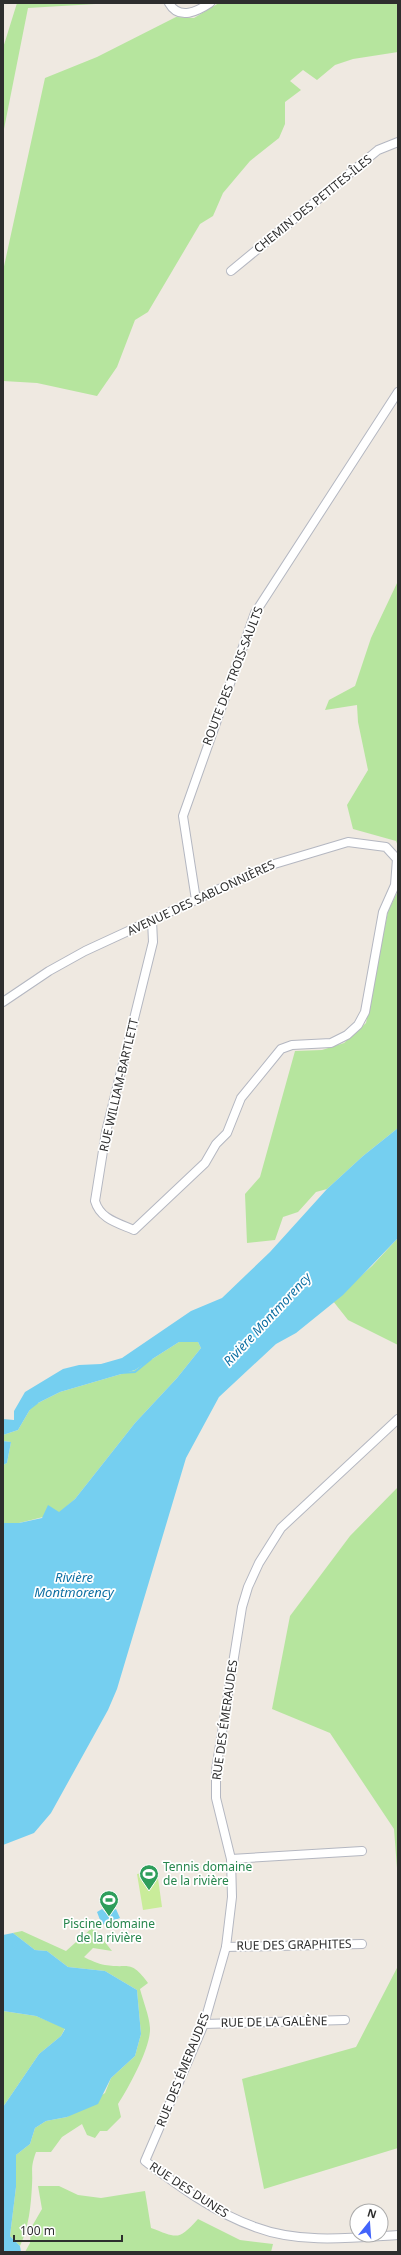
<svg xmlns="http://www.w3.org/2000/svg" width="401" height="2255" viewBox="0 0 401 2255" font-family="'Noto Sans',sans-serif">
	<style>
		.green { fill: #b6e59e }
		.pitch { fill: #c9ec9a }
		.water { fill: #75cff0 }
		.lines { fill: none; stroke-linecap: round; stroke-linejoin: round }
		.stream { stroke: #75cff0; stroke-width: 2 }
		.street-casing { stroke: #b4b7c1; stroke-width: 10 }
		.street { stroke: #fff; stroke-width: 8 }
		.labels { text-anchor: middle; stroke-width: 3.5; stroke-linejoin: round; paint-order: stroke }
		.street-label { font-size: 12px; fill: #2e2e2e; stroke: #fff }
		.leisure-label { font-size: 12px; fill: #27864d; stroke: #fff; text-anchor: start }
		.water-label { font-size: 13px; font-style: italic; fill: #0d6fa3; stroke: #fff }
	</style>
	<rect width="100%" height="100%" fill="#efe9e1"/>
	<!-- green -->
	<g class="green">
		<polygon points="17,3 112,3 28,8 3,134 3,48"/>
		<polygon points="219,3 398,3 398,52 353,59 335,65 317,80 303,70 290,81 301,90 285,102 285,124 279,138 250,161 223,193 213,216 200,224 148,312 135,320 117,367 97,396 37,383 3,381 3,271 45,78 97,57 176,17 194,18"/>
		<polygon points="398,581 398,846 396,841 353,829 347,805 368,770 358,722 357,705 325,710 329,700 355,686 371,638"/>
		<polygon points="398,891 398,1128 363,1156 327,1189 316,1192 298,1212 283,1217 275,1240 247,1243 245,1194 260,1177 295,1051 322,1050 344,1043 366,1023 388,911"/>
		<polygon points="398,1238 398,1345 348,1320 333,1301 372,1266"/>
		<polygon points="179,1342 198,1342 201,1348 177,1378 135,1423 75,1499 59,1513 19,1523 3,1523 3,1465 7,1463 11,1442 3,1441 3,1435 18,1430 32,1406 60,1392 135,1370"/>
		<polygon points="398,1487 398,1881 394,1829 330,1733 272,1709 290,1616 350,1536"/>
		<path d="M 93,1927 L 112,1951 L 93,1948 L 84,1957 C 90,1960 98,1964 105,1965 C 130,1969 130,1959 148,1983 L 140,1989 C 143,2001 149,2015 150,2028 C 151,2047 129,2087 118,2104 L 121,2117 L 107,2131 L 100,2131 L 95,2138 L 87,2135 L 82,2124 L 62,2137 L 51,2152 L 36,2152 C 30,2169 33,2169 32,2185 C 31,2205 29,2227 20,2246 L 10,2236 L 16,2187 L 16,2155 L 30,2144 L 35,2128 L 46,2121 L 67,2117 L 105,2093 L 111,2078 L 135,2056 L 141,2034 L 137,1990 L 105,1971 L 68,1967 L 47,1951 L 35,1950 L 13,1933 L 3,1935 L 22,1931 L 66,1951 Z"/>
		<polygon points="398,1966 398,2148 264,2189 242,2079 356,2047"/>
		<polygon points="3,2011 36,2016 65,2028 61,2036 39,2054 3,2107"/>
		<path d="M 38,2186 L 59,2186 L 78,2195 L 101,2198 L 145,2191 L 151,2228 C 178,2238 178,2241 198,2219 L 240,2240 L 273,2244 L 271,2252 L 25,2252 L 30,2243 L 31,2228 L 42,2209 Z"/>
	</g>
	<!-- pitch -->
	<polygon class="pitch" points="157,1871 162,1907 143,1910 137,1874"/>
	<!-- water -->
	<g class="water">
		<polygon points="398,1128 398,1238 343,1295 296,1333 276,1344 219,1397 186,1458 117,1689 108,1710 51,1813 34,1833 3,1845 3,1523 19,1523 42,1518 48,1505 59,1512 75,1499 135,1423 177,1378 201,1348 198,1342 179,1342 135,1370 60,1392 32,1406 18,1430 3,1435 3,1419 14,1420 14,1411 25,1392 63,1369 79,1365 101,1364 122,1358 191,1311 222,1298 270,1252 327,1189 363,1156"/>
		<polygon points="3,1441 11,1442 7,1463 3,1465"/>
		<polygon points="102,1909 106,1913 116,1909 120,1918 102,1925 97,1912"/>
		<polygon points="13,1933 35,1950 47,1951 68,1967 105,1971 137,1990 141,2034 135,2056 111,2078 98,2104 67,2117 46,2121 35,2128 30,2144 16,2155 16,2187 10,2236 20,2246 21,2252 3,2252 3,2107 39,2054 61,2036 65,2029 36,2016 3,2011 3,1935"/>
	</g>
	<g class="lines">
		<!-- stream -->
		<g class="stream">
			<polyline points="120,1373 135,1372 151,1359"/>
			<polyline points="28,1410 37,1403"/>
		</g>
		<!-- street casing -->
		<g class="street-casing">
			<g id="street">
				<path d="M 169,3 C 179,21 198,11 210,3"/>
				<polyline points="231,271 378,150 398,142"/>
				<polyline points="196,900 183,816 255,613 398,392"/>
				<path d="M 3,1002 L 49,971 L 85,951 L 271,865 L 348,842 L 386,847 L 397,859 L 395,885 L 383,912 L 365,1012 L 358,1025 L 347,1035 L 331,1043 L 292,1045 L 281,1049 L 241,1098 L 227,1133 L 216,1144 L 205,1163 L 134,1230 C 118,1223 100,1219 95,1201 L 106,1132 L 153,942 L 152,920"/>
				<path d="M 398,1419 L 281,1528 L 259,1563 L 248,1587 L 242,1607 L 216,1770 L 216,1798 L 231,1859 L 232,1897 L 226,1947 L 204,2024 L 145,2161 C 179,2186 215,2213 255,2227 C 300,2244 351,2238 398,2235"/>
				<polyline points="231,1859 362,1851"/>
				<polyline points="226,1947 362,1944"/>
				<polyline points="204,2024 345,2020"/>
			</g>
		</g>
		<!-- street -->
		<use href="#street" class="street"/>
	</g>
	<!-- icons -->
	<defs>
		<g id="stadium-pin" transform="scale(1)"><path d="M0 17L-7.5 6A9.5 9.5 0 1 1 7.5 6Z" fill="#2e9e5b" stroke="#fff"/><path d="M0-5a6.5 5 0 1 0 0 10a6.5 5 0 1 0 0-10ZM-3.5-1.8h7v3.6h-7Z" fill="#fff"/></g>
	</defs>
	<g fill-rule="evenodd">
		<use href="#stadium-pin" x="149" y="1874"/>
		<use href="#stadium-pin" x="109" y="1900"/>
	</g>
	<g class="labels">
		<!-- street labels -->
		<g class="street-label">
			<text transform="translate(313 204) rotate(-39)" y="4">CHEMIN DES PETITES-ÎLES</text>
			<text transform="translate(233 676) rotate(-69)" y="4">ROUTE DES TROIS-SAULTS</text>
			<text transform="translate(201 898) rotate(-25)" y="4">AVENUE DES SABLONNIÈRES</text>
			<text transform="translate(119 1085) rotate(-77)" y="4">RUE WILLIAM-BARTLETT</text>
			<text transform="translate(225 1720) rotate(-82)" y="4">RUE DES ÉMERAUDES</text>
			<text transform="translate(294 1945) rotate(-1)" y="4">RUE DES GRAPHITES</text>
			<text transform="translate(274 2022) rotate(-1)" y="4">RUE DE LA GALÈNE</text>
			<text transform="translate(183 2070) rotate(-68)" y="4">RUE DES ÉMERAUDES</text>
			<text transform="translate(189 2190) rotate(33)" y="4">RUE DES DUNES</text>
		</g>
		<!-- leisure labels -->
		<g class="leisure-label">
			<text x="163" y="1871">Tennis domaine<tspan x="163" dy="14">de la rivière</tspan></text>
			<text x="109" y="1928" text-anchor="middle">Piscine domaine<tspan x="109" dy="14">de la rivière</tspan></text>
		</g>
		<!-- water labels -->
		<g class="water-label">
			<text transform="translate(267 1319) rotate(-47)" y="5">Rivière Montmorency</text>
			<text x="74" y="1582">Rivière<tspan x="74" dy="15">Montmorency</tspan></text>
		</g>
	</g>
	<!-- border -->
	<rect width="401" height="2255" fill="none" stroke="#2e2e2e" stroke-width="8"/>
	<!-- north arrow -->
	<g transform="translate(369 2223) rotate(17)"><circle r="19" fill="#ffffff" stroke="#ababab"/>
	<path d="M0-3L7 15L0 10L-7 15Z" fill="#4264fb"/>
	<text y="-6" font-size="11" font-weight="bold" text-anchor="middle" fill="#2e2e2e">N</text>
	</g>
	<!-- scale -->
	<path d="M14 2235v6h108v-6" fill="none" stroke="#2e2e2e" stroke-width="2"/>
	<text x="20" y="2235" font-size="12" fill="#2e2e2e" stroke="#ffffff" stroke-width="3" paint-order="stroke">100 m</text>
</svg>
